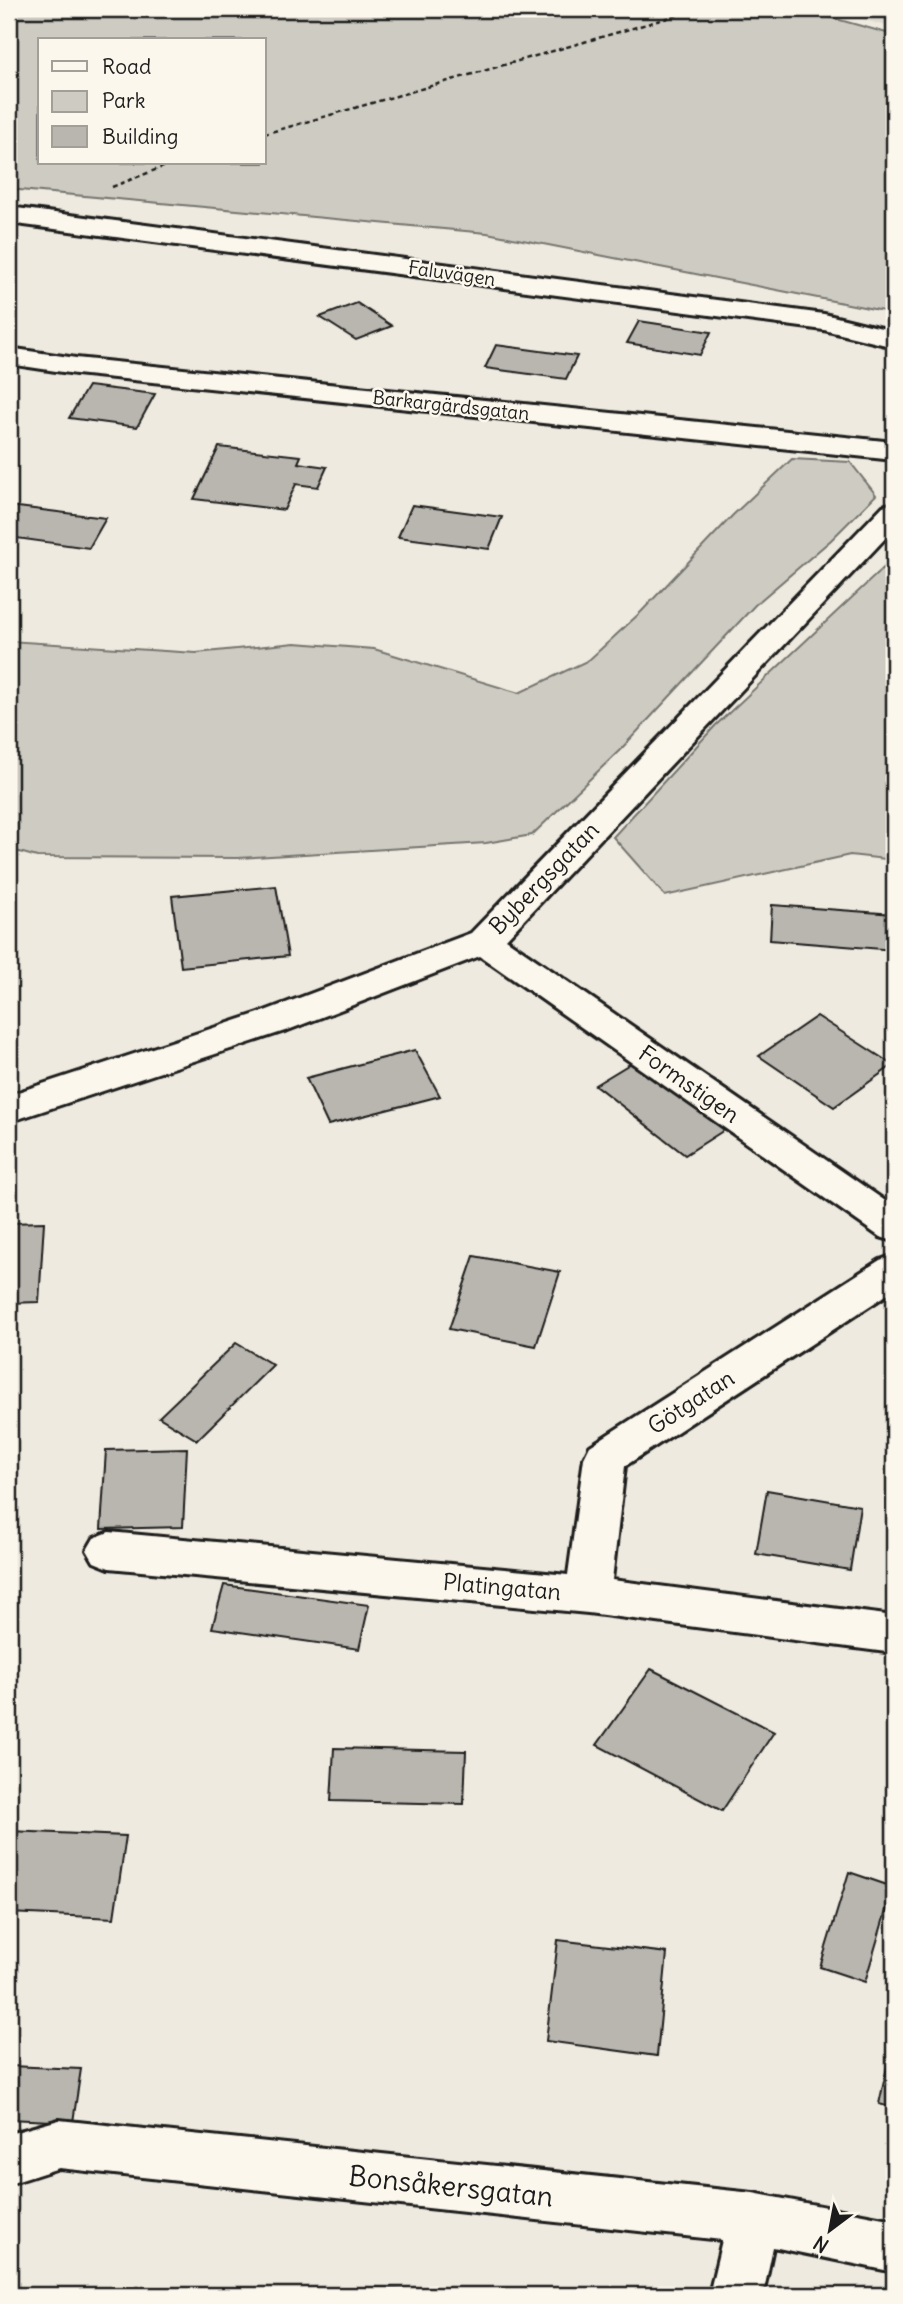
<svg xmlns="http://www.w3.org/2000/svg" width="903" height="2304" viewBox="0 0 903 2304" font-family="Delius,sans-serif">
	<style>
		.built { fill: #dedad1 }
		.green { fill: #ceccc2; stroke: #75746f; stroke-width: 2; fill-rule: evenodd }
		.building { fill: #b9b6af; stroke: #1c1c1c; stroke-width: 2 }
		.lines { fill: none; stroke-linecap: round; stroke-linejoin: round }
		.minor-casing { stroke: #1c1c1c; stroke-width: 6 }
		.path { stroke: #1c1c1c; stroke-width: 2.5; stroke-dasharray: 5 3.5; stroke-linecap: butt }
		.minor { fill: #fbf7ec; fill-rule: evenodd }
		.rail { stroke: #1c1c1c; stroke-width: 3.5; stroke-dasharray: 7 3.5; stroke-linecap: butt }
		.labels { text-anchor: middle; stroke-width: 5; stroke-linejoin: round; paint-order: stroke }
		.far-street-label { font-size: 19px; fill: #1c1c1c; stroke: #fbf7ec }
		.street-label { font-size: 23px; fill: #1c1c1c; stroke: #fbf7ec }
		.near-street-label { font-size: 28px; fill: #1c1c1c; stroke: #fbf7ec }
	</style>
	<rect width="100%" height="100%" fill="#eeeadf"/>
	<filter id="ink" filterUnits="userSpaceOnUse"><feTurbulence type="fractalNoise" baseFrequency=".0143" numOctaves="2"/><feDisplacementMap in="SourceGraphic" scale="14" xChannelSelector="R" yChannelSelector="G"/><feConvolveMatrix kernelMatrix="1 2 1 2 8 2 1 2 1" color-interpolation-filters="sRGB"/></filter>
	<g filter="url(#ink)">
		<!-- built -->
		<polygon class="built" points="824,9 894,9 894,28"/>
		<!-- green -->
		<g class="green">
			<path d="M 9,9 L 800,9 L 894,35 L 894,313 L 487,233 L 9,189 ZM 40,40 L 264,40 L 264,163 L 40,163 Z"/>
			<polygon points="792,459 850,462 876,495 831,540 755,605 621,749 532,835 486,843 238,858 37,857 9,849 9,641 196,653 295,643 374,649 519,693 589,660 641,612 733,515"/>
			<polygon points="894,558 894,860 850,855 665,896 613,837 715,726"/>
		</g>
		<!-- building -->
		<g class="building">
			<polygon points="357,303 392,326 356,340 320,317"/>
			<polygon points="639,321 711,332 700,355 627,343"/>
			<polygon points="496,345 577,356 566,379 485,368"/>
			<polygon points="88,386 155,394 137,427 69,418"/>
			<polygon points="219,447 301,456 298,463 327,467 318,487 296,484 284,510 194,499"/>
			<polygon points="412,505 502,517 489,549 398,537"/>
			<polygon points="10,506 106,518 89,548 9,537"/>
			<polygon points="276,886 288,956 181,967 172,896"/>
			<polygon points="772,905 894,914 894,950 770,940"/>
			<polygon points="817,1016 893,1065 834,1107 759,1056"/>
			<polygon points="415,1050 440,1096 328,1125 306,1078"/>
			<polygon points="638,1059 729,1127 685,1155 595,1085"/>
			<polygon points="44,1222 39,1302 9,1303 9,1223"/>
			<polygon points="474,1256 560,1272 536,1346 449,1329"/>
			<polygon points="236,1343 273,1365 197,1440 159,1417"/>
			<polygon points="187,1448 183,1527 101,1529 106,1450"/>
			<polygon points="767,1490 860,1506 850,1570 756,1554"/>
			<polygon points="224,1585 369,1605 359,1649 212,1628"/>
			<polygon points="651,1669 774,1732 722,1811 597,1745"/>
			<polygon points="334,1748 466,1751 464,1804 331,1801"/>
			<polygon points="9,1831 126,1836 114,1918 9,1913"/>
			<polygon points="849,1872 893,1887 865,1982 820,1967"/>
			<polygon points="558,1940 667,1953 657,2056 546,2041"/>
			<polygon points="894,2035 894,2108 879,2104"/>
			<polygon points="9,2066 81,2069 73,2122 9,2119"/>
			<polygon points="370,2288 464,2292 464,2295 370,2295"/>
		</g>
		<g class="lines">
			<!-- minor casing -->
			<g class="minor-casing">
				<g id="minor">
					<polygon points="9,207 824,314 894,331 894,347 824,330 9,223"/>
					<polygon points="9,348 76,358 894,442 894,460 76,374 9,364"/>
					<polygon points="894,503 894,529 506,939 894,1207 894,1241 880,1237 480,956 288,1030 9,1122 9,1095 262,1012 471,933 883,506"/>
					<polygon points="894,1255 894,1290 625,1466 612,1580 894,1616 894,1653 588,1613 109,1568 94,1562 87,1550 94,1538 109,1532 568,1575 584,1458 590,1446 880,1260"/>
					<polygon points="59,2120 753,2193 894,2220 894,2272 773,2247 763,2295 709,2295 722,2240 59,2168 9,2184 9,2134"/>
				</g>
			</g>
			<!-- path -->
			<g class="path">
				<polyline points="264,134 699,9"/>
				<polyline points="112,187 173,163"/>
			</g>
			<!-- minor -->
			<use href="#minor" class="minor"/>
			<!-- rail -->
			<polyline class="rail" points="873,9 894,14"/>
		</g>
	</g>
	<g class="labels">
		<!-- far-street labels -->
		<g class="far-street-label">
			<text transform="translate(452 273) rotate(8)" y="7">Faluvägen</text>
			<text transform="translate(451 405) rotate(6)" y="7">Barkargärdsgatan</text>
		</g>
		<!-- street labels -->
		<g class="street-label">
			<text transform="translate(544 878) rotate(-46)" y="8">Bybergsgatan</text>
			<text transform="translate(689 1084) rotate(35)" y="8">Formstigen</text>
			<text transform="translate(691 1402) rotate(-33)" y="8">Götgatan</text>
			<text transform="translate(502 1587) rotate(5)" y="8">Platingatan</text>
		</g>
		<!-- near-street labels -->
		<g class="near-street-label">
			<text transform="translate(451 2186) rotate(6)" y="10">Bonsåkersgatan</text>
		</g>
	</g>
	<!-- margin -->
	<rect width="903" height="2304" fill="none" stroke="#fbf7ec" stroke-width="35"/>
	<rect x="18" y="18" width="868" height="2269" fill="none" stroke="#1c1c1c" stroke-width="2.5" filter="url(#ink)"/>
	<!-- legend -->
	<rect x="38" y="38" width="228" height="126" fill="#fbf7ec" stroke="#a29f99" stroke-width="2"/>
	<rect x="52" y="61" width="35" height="10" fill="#fbf7ec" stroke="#a29f99" stroke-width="2"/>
	<text x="102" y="74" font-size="21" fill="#1c1c1c">Road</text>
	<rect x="52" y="91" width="35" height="21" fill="#ceccc2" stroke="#a29f99" stroke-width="2"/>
	<text x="102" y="108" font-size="21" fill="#1c1c1c">Park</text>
	<rect x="52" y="126" width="35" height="21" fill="#b9b6af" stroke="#a29f99" stroke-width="2"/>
	<text x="102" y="144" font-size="21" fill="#1c1c1c">Building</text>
	<!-- north arrow -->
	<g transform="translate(830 2230) rotate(212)" stroke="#fbf7ec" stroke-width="5" paint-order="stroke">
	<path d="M0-5L12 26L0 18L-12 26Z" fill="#1c1c1c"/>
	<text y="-10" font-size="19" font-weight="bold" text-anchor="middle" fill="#1c1c1c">N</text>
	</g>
</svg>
